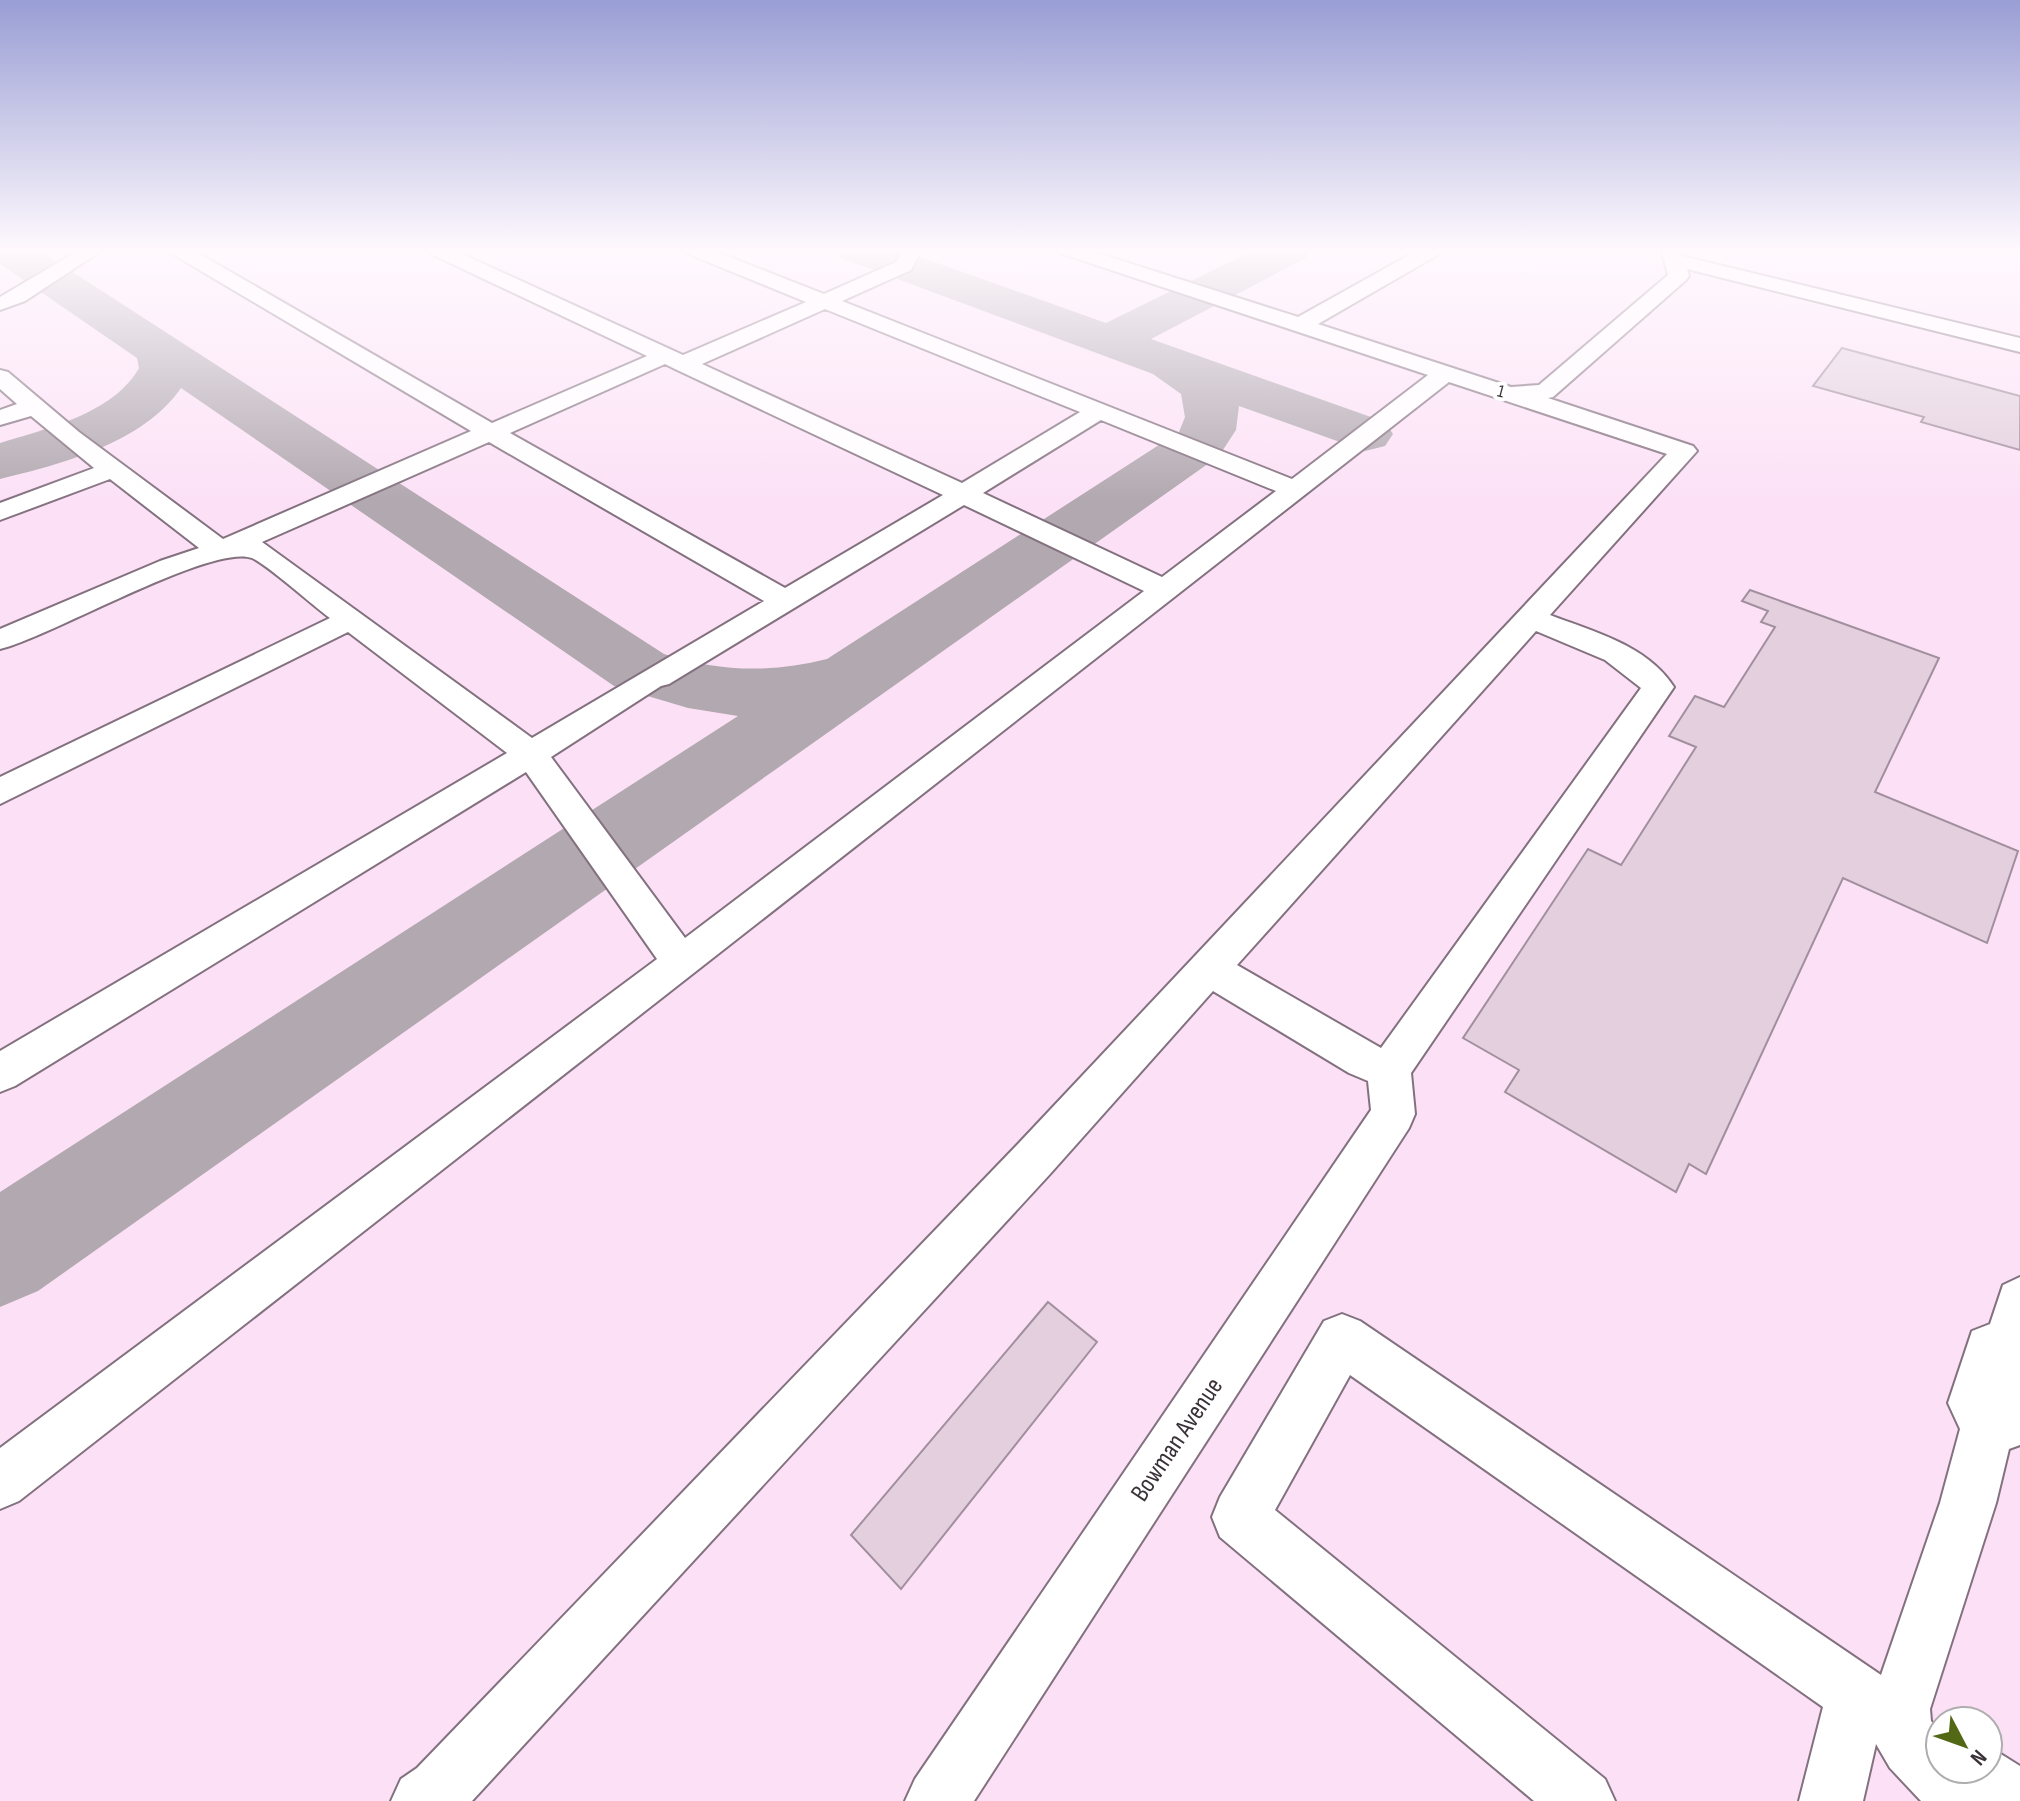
<svg xmlns="http://www.w3.org/2000/svg" width="2020" height="1801" viewBox="0 0 2020 1801" font-family="'Sofia Sans Condensed',sans-serif">
	<style>
		.built { fill: #fce1f6; fill-rule: evenodd }
		.lines { fill: none; stroke-linecap: round; stroke-linejoin: round }
		.taxiway { fill: #b2a8b0; fill-rule: evenodd }
		.building { fill: #e3cfde; stroke: #a18f9d; stroke-width: 2 }
		.minor-casing { stroke: #83717f; stroke-width: 4 }
		.minor { fill: #fff; fill-rule: evenodd }
		.labels { text-anchor: middle; stroke-width: 8; stroke-linejoin: round; paint-order: stroke }
		.far-street-label { font-size: 18px; fill: #3a3238; stroke: #fff }
		.near-street-label { font-size: 26px; fill: #3a3238; stroke: #fff }
	</style>
	<rect width="100%" height="100%" fill="#fef2fc"/>
	<!-- built -->
	<path class="built" d="M 0,249 L 2020,249 L 2020,1801 L 0,1801 ZM 1940,1721 L 1988,1721 L 1988,1769 L 1940,1769 Z"/>
	<g class="lines">
		<!-- taxiway -->
		<path class="taxiway" d="M 0,249 L 37,249 L 664,654 C 719,672 772,673 827,659 L 1179,432 L 1185,417 L 1181,394 L 1153,374 L 841,258 L 835,249 L 898,249 L 1106,323 L 1256,249 L 1312,249 L 1306,258 L 1151,339 L 1385,422 L 1393,434 L 1385,446 L 1365,451 L 1239,406 L 1236,430 L 1219,456 L 38,1291 L 0,1307 L 0,1192 L 738,716 L 688,708 L 614,686 L 181,388 C 143,443 62,464 0,479 L 0,443 C 46,429 114,413 139,368 L 137,358 L 0,264 Z"/>
	</g>
	<!-- building -->
	<g class="building">
		<polygon points="1842,348 2020,396 2020,450 1921,422 1924,417 1813,386"/>
		<polygon points="1750,590 1939,658 1875,792 2018,851 1987,943 1843,878 1706,1174 1689,1164 1676,1192 1505,1092 1519,1070 1463,1038 1588,849 1621,865 1696,747 1669,736 1695,696 1724,707 1775,627 1761,622 1768,611 1742,601"/>
		<polygon points="1048,1302 1097,1342 901,1589 851,1535"/>
	</g>
	<g class="lines">
		<!-- minor casing -->
		<g class="minor-casing">
			<g id="minor">
				<polygon points="81,249 104,249 25,301 0,310 0,297"/>
				<path d="M 169,249 L 191,249 L 492,423 L 647,356 L 429,253 L 427,249 L 451,249 L 683,355 L 806,302 L 686,253 L 684,249 L 709,249 L 824,294 L 896,262 L 904,249 L 922,249 L 911,270 L 842,301 L 1292,479 L 1428,375 L 1060,253 L 1058,249 L 1085,249 L 1298,317 L 1420,249 L 1443,249 L 1441,253 L 1318,324 L 1511,387 L 1539,385 L 1668,275 L 1661,249 L 1679,249 L 1682,256 L 2020,338 L 2020,352 L 1687,269 L 1689,276 L 1686,280 L 1553,397 L 1548,398 L 1693,446 L 1697,451 L 1550,615 C 1594,632 1647,645 1674,687 L 1411,1073 L 1415,1114 L 1409,1128 L 974,1801 L 905,1801 L 915,1779 L 1371,1110 L 1368,1081 L 1349,1073 L 1213,991 L 1050,1174 L 472,1801 L 391,1801 L 401,1779 L 417,1768 L 1018,1144 L 1667,454 L 1449,382 L 19,1501 L 0,1509 L 0,1448 L 657,959 L 526,772 L 15,1086 L 0,1092 L 0,1051 L 507,753 L 348,632 L 0,804 L 0,777 L 330,618 C 312,605 268,565 252,558 C 212,543 50,637 0,649 L 0,629 L 160,561 L 199,548 L 110,479 L 0,520 L 0,503 L 94,468 L 31,416 L 0,425 L 0,410 L 17,404 L 0,389 L 0,370 L 8,372 L 79,432 L 223,539 L 471,431 L 171,253 ZM 825,309 L 1080,412 L 962,483 L 702,364 ZM 665,364 L 675,369 L 943,495 L 785,588 L 510,433 ZM 1101,420 L 1276,491 L 1162,577 L 983,493 ZM 489,442 L 764,601 L 532,738 L 262,542 ZM 964,505 L 1144,591 L 685,938 L 551,757 L 661,686 L 669,684 ZM 1536,631 L 1605,660 L 1641,688 L 1381,1048 L 1237,965 Z"/>
				<polygon points="2020,1277 2020,1445 2009,1449 1996,1503 1930,1709 1931,1721 1940,1731 1940,1769 1988,1769 1988,1746 2020,1766 2020,1801 1921,1801 1890,1768 1876,1744 1863,1801 1799,1801 1823,1707 1350,1375 1275,1510 1605,1779 1615,1801 1534,1801 1220,1537 1212,1517 1220,1497 1324,1321 1342,1314 1360,1321 1881,1675 1940,1503 1960,1429 1948,1403 1972,1331 1990,1324 2003,1285"/>
			</g>
		</g>
		<!-- minor -->
		<use href="#minor" class="minor"/>
	</g>
	<!-- sky -->
	<linearGradient id="sky" x2="0" y2="1"><stop stop-color="#999ed4"/><stop offset="0.5" stop-color="#fff9fe"/><stop offset="1" stop-color="#fff9fe" stop-opacity="0"/></linearGradient>
	<rect width="2020" height="501" fill="url(#sky)"/>
	<g class="labels">
		<!-- far-street labels -->
		<g class="far-street-label">
			<text transform="translate(1501 391) rotate(15)" y="6">1</text>
		</g>
		<!-- near-street labels -->
		<g class="near-street-label">
			<text transform="translate(1176 1439) rotate(-56)" y="9">Bowman Avenue</text>
		</g>
	</g>
	<!-- north arrow -->
	<g transform="translate(1964 1745) rotate(131)"><circle r="38" fill="#ffffff" stroke="#b0adaf" stroke-width="2"/>
	<path d="M0-6L14 30L0 20L-14 30Z" fill="#536815"/>
	<text y="-12" font-size="22" font-weight="bold" text-anchor="middle" fill="#3a3238">N</text>
	</g>
</svg>
